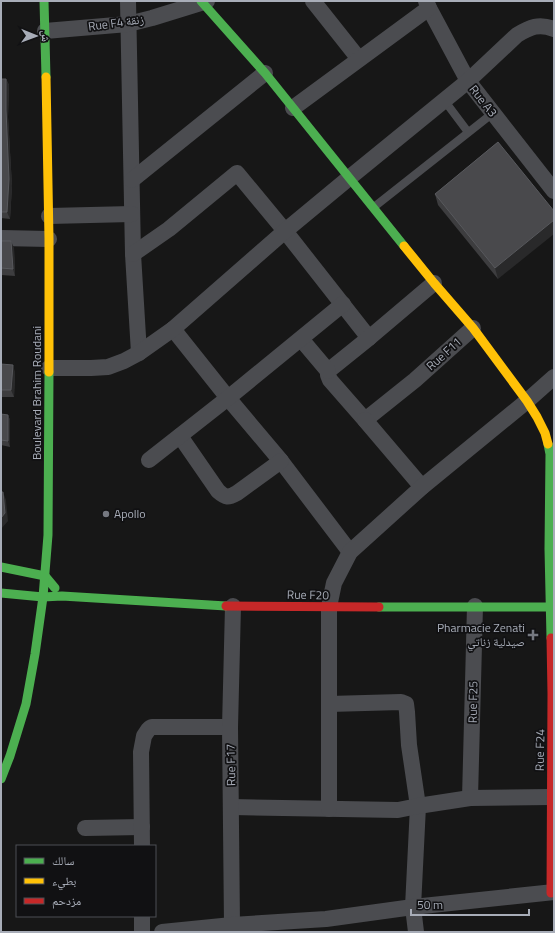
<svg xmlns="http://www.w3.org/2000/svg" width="555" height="933" viewBox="0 0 555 933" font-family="'Titillium Web','Noto Naskh Arabic',sans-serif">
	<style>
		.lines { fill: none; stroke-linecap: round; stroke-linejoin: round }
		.lane { stroke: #4b4c50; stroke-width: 8 }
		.street { stroke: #4b4c50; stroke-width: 16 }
		.fast { stroke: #4caf50; stroke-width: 9 }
		.slow { stroke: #ffc107; stroke-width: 9 }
		.jam { stroke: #c62828; stroke-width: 9 }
		.wall { fill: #3d3d3f }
		.shaded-wall { fill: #29292a }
		.building { fill: #49494c; stroke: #58595d }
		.poi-dot { fill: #757880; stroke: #111113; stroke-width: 1.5 }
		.labels { text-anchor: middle; stroke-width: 3.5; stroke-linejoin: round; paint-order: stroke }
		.street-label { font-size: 12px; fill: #a8adb8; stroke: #111113 }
		.poi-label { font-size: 12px; fill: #a8adb8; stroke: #111113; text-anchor: start }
	</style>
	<rect width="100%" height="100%" fill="#171717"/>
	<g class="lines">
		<!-- lane -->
		<g class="lane">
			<polyline points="444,100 468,132"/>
			<polyline points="374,207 493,113"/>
		</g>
		<!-- street -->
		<g class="street">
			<polyline points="128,1 133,254 139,353"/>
			<polyline points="313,1 359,59"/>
			<polyline points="426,1 429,8 468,81 554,191"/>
			<polyline points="45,31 128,24 152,18 207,1"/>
			<polyline points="293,108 429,8"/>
			<polyline points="132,180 265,73"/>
			<polyline points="49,216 132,214"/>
			<polyline points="1,238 49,239"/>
			<polyline points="133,254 169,229 237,173 285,231 369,338"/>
			<polyline points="434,283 369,338 328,371 328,375 330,380 365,420 415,380 473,328"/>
			<polyline points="173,329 228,398 281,461 350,552"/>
			<polyline points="301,339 328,371"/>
			<path d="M 49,368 L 91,368 L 108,367 L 124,361 L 139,353 L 173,329 L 285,231 L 349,178 L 468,81 L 517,35 C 530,27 539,23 554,29"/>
			<polyline points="365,420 422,487"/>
			<path d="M 180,436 L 218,491 C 226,498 228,498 237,493 L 281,461"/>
			<polyline points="149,460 228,398 343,304"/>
			<polyline points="329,704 401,702 406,704 407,712 409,745 418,806 413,907 416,932"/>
			<polyline points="470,798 475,606"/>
			<polyline points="232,807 398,810 418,806 470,798 551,797"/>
			<polyline points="329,809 329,607 334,583 350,552 422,487 527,401 554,377"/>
			<polyline points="85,828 142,827"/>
			<polyline points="142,846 141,752 144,736 148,730 150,728 152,727 230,727"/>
			<polyline points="232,925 230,727 233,606"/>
			<polyline points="142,932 142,916"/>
			<polyline points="162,932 232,925 326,919 413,907 554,892"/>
		</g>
		<!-- fast -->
		<g class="fast">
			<polyline points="44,1 46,77"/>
			<polyline points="201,1 265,73 404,246"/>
			<polyline points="548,444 550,454 549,549 551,638"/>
			<polyline points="1,567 45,576 55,588"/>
			<polyline points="1,593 43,597 62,596 226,606"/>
			<polyline points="379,607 554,607"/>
			<polyline points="1,779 10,756 26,704 35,654 43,597 48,535 49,372"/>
		</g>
		<!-- slow -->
		<g class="slow">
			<polyline points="46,77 49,239 49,372"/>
			<polyline points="404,246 434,283 473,328 527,401 537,417 545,433 548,444"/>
		</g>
		<!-- jam -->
		<g class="jam">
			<polyline points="226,606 379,607"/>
			<polyline points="551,893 552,694 551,638"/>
		</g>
	</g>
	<!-- wall -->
	<g class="wall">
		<polygon points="1,79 6,79 9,85 8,117 12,186 10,219 1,218"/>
		<polygon points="498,142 498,279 438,205 435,194"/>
		<polygon points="1,241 14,248 15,276 1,275"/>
		<polygon points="1,364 15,372 14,397 1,397"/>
		<polygon points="1,414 8,415 10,420 10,447 1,445"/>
	</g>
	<!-- shaded-wall -->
	<g class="shaded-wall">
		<polygon points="6,79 9,85 8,117 12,186 10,219 7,212 6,110"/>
		<polygon points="554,220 554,234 498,279 495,268"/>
		<polygon points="11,241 14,248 15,276 13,269"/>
		<polygon points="13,365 15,372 14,397 11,390"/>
		<polygon points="8,415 10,420 10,447 8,441"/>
		<polygon points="3,492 6,500 8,521 1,529 1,518"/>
	</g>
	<!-- building -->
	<g class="building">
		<polygon points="1,79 6,79 6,110 9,179 7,212 1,212"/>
		<polygon points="498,142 554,211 554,220 495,268 435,194"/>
		<polygon points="1,241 11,241 13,269 1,268"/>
		<polygon points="1,364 13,365 11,390 1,390"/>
		<polygon points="1,414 8,415 8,441 1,440"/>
		<polygon points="1,492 3,492 5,513 1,518"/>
	</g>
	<!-- markers -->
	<g class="poi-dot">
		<circle cx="106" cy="514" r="4"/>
		<path d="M531 629h4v4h4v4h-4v4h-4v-4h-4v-4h4z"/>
	</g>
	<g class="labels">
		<!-- street labels -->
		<g class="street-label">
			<text transform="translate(116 23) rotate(-8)" y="4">Rue F4 زنقة</text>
			<text transform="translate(483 101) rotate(52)" y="4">Rue A3</text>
			<text transform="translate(444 354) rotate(-42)" y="4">Rue F11</text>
			<text transform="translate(37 393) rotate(-90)" y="4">Boulevard Brahim Roudani</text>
			<text transform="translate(308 595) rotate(1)" y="4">Rue F20</text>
			<text transform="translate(473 702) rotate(-89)" y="4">Rue F25</text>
			<text transform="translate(540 750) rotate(-89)" y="4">Rue F24</text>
			<text transform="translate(231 765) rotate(-91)" y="4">Rue F17</text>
		</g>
		<!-- poi labels -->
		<g class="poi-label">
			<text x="114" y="518">Apollo</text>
			<text x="525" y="632" text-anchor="end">Pharmacie Zenati<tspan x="525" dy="14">صيدلية زناتي</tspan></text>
		</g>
	</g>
	<!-- border -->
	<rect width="555" height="933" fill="none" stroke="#a8adb8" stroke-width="4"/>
	<!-- legend -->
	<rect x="16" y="845" width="140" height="72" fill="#111113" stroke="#4d4f55"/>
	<rect x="24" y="858" width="20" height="6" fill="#4caf50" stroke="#4d4f55"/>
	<text x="52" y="865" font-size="12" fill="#a8adb8">سالك</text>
	<rect x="24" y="878" width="20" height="6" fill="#ffc107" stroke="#4d4f55"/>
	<text x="52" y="885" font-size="12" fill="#a8adb8">بطيء</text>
	<rect x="24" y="898" width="20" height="6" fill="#c62828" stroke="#4d4f55"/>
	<text x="52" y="905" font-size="12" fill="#a8adb8">مزدحم</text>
	<!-- north arrow -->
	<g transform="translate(36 36) rotate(91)" stroke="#111113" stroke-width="3" paint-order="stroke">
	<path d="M0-3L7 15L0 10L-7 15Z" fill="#a8adb8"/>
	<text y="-6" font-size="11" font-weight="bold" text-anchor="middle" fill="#a8adb8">ش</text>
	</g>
	<!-- scale -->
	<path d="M411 909v6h118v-6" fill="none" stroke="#a8adb8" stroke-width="2"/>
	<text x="417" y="909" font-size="12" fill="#a8adb8" stroke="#111113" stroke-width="3" paint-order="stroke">50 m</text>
</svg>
